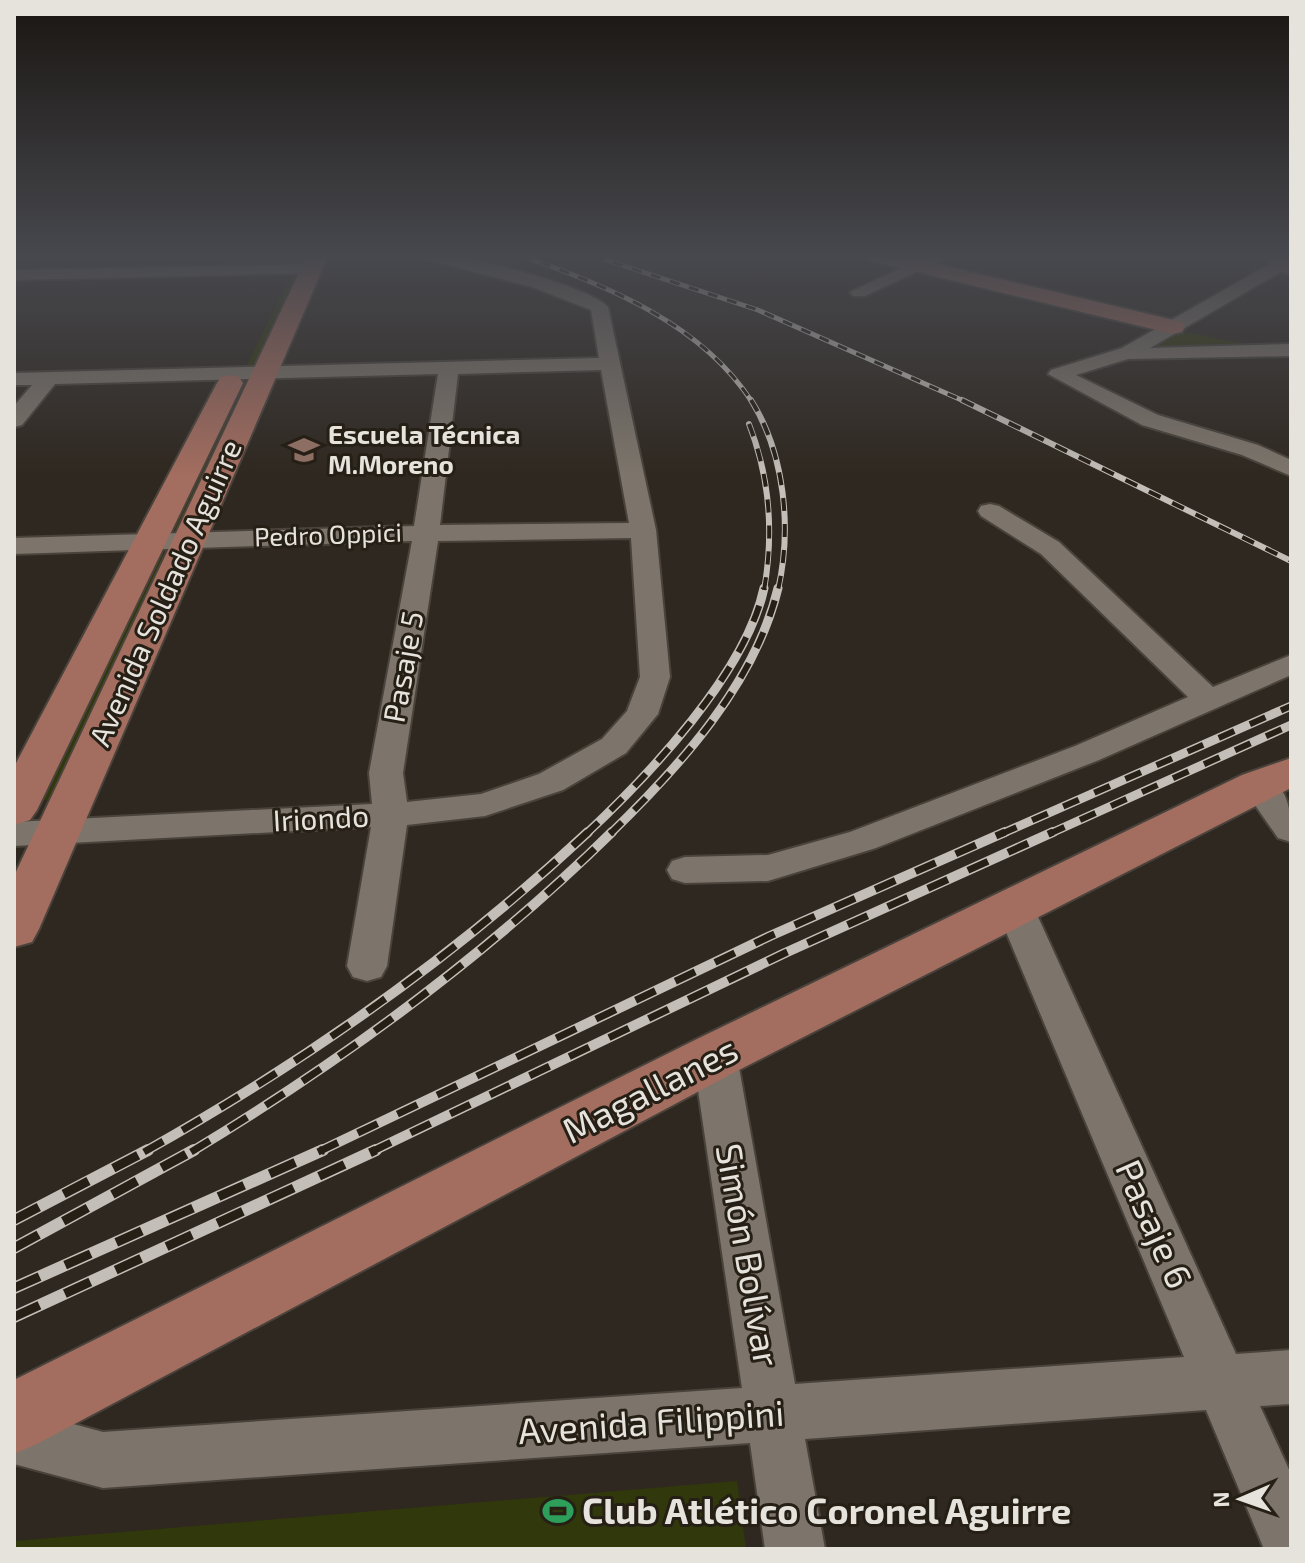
<svg xmlns="http://www.w3.org/2000/svg" width="1305" height="1563" viewBox="0 0 1305 1563" font-family="'Exo 2',sans-serif">
	<style>
		.green { fill: #31380b }
		.lines { fill: none; stroke-linecap: round; stroke-linejoin: round }
		.minor-casing { stroke: #49433c; stroke-width: 4 }
		.major-casing { stroke: #49433c; stroke-width: 4 }
		.minor { fill: #7d756b; fill-rule: evenodd }
		.major { fill: #a36d5f; fill-rule: evenodd }
		.rail-far4-casing { stroke: #c3beb8; stroke-width: 5 }
		.rail-far3-casing { stroke: #c3beb8; stroke-width: 6 }
		.rail-far2-casing { stroke: #c3beb8; stroke-width: 9 }
		.rail-far1-casing { stroke: #c3beb8; stroke-width: 10 }
		.rail-casing { stroke: #c3beb8; stroke-width: 12 }
		.rail-far4 { stroke: #251f16; stroke-width: 3; stroke-dasharray: 10; stroke-linecap: butt }
		.rail-far3 { stroke: #251f16; stroke-width: 4; stroke-dasharray: 13; stroke-linecap: butt }
		.rail-far2 { stroke: #251f16; stroke-width: 6; stroke-dasharray: 17; stroke-linecap: butt }
		.rail-far1 { stroke: #251f16; stroke-width: 7; stroke-dasharray: 22; stroke-linecap: butt }
		.rail { stroke: #251f16; stroke-width: 9; stroke-dasharray: 28; stroke-linecap: butt }
		.labels { text-anchor: middle; stroke-width: 6; stroke-linejoin: round; paint-order: stroke }
		.far-poi-label { font-size: 26px; font-weight: bold; fill: #e6e2dc; stroke: #251f16; text-anchor: start }
		.far-street-label { font-size: 26px; fill: #e6e2dc; stroke: #251f16 }
		.street-label { font-size: 30px; fill: #e6e2dc; stroke: #251f16 }
		.near-street-label { font-size: 36px; fill: #e6e2dc; stroke: #251f16 }
		.near-poi-label { font-size: 36px; font-weight: bold; fill: #e6e2dc; stroke: #251f16; text-anchor: start }
	</style>
	<rect width="100%" height="100%" fill="#2f2820"/>
	<!-- green -->
	<g class="green">
		<polygon points="442,256 553,256 513,272"/>
		<polygon points="300,276 256,366 247,365 290,277"/>
		<polygon points="1179,331 1241,343 1147,349"/>
		<polygon points="241,387 248,387 181,528 173,529 170,526"/>
		<polygon points="160,555 169,555 53,800 42,800 39,795 153,558"/>
		<polygon points="737,1481 746,1549 14,1549 14,1541"/>
	</g>
	<g class="lines">
		<!-- minor casing -->
		<g class="minor-casing">
			<g id="minor">
				<path d="M 423,256 C 433,256 444,255 454,256 C 484,260 590,287 608,307 L 656,530 L 670,677 L 658,714 L 626,753 L 563,790 L 485,816 L 407,825 L 387,966 L 381,977 L 367,981 L 353,977 L 347,966 L 371,827 L 14,846 L 14,822 L 372,804 L 369,773 L 412,541 L 14,554 L 14,538 L 414,526 L 438,374 L 55,384 L 22,425 L 14,427 L 14,406 L 32,385 L 14,385 L 14,373 L 599,358 L 591,310 L 532,287 L 425,259 ZM 601,370 L 629,523 L 440,525 L 458,374 ZM 631,538 L 640,677 L 627,711 L 602,739 L 539,774 L 481,794 L 407,802 L 403,773 L 438,541 Z"/>
				<polygon points="927,256 950,256 865,296 853,296 850,292"/>
				<polygon points="1284,256 1291,256 1291,266 1150,348 1291,344 1291,356 1128,359 1076,375 1158,415 1258,445 1291,460 1291,476 1242,455 1142,425 1048,374 1051,370 1122,348"/>
				<polygon points="312,264 320,269 318,273 14,280 14,270"/>
				<polygon points="990,504 999,506 1059,542 1213,687 1291,655 1291,675 1099,760 876,848 768,881 685,883 672,879 667,870 672,861 685,857 768,855 850,832 1075,746 1188,697 1041,554 981,516 978,511 981,506"/>
				<path d="M 1258,774 C 1291,783 1291,814 1291,842 L 1278,838 L 1241,785 L 1246,777 Z"/>
				<polygon points="1015,894 1029,898 1034,908 1236,1354 1291,1350 1291,1404 1260,1406 1291,1474 1291,1549 1264,1549 1206,1410 805,1439 825,1549 765,1549 750,1443 103,1488 14,1464 14,1408 103,1432 742,1388 693,1056 700,1044 715,1039 730,1044 737,1056 795,1384 1184,1357 996,908 1001,898"/>
			</g>
		</g>
		<!-- major casing -->
		<g class="major-casing">
			<g id="major">
				<polygon points="307,256 328,256 39,929 32,942 14,947 14,876"/>
				<polygon points="865,256 903,256 1182,322 1185,327 1182,332 1173,334 868,260"/>
				<polygon points="1263,256 1288,256 1291,258 1291,274 1283,273"/>
				<polygon points="230,375 239,377 243,383 37,810 30,820 14,825 14,767 217,383 221,377"/>
				<polygon points="1291,758 1291,788 735,1072 39,1443 14,1454 14,1380 695,1040 1242,775"/>
			</g>
		</g>
		<!-- minor -->
		<use href="#minor" class="minor"/>
		<!-- major -->
		<use href="#major" class="major"/>
		<!-- rail-far4 casing -->
		<g class="rail-far4-casing">
			<g id="rail-far4">
				<path d="M 522,256 C 606,285 702,324 752,402"/>
				<polyline points="594,256 758,310 966,402"/>
			</g>
		</g>
		<!-- rail-far3 casing -->
		<g class="rail-far3-casing">
			<g id="rail-far3">
				<path d="M 751,400 C 785,454 792,529 778,590"/>
				<polyline points="962,400 1291,561"/>
				<path d="M 749,424 C 770,478 774,533 764,590"/>
			</g>
		</g>
		<!-- rail-far2 casing -->
		<g class="rail-far2-casing">
			<g id="rail-far2">
				<path d="M 586,834 C 648,776 746,673 764,588"/>
				<path d="M 610,834 C 679,767 755,684 778,588"/>
				<polyline points="1001,834 1291,706"/>
				<polyline points="1049,834 1291,725"/>
			</g>
		</g>
		<!-- rail-far1 casing -->
		<g class="rail-far1-casing">
			<g id="rail-far1">
				<path d="M 144,1152 C 305,1062 453,958 588,832"/>
				<path d="M 191,1152 C 342,1061 486,956 612,832"/>
				<polyline points="318,1152 770,936 1005,832"/>
				<polyline points="371,1152 785,953 1053,832"/>
			</g>
		</g>
		<!-- rail casing -->
		<g class="rail-casing">
			<g id="rail">
				<polyline points="14,1220 148,1150"/>
				<polyline points="14,1248 194,1150"/>
				<polyline points="14,1288 323,1150"/>
				<polyline points="14,1317 376,1150"/>
			</g>
		</g>
		<!-- rail-far4 -->
		<use href="#rail-far4" class="rail-far4"/>
		<!-- rail-far3 -->
		<use href="#rail-far3" class="rail-far3"/>
		<!-- rail-far2 -->
		<use href="#rail-far2" class="rail-far2"/>
		<!-- rail-far1 -->
		<use href="#rail-far1" class="rail-far1"/>
		<!-- rail -->
		<use href="#rail" class="rail"/>
	</g>
	<!-- sky -->
	<linearGradient id="sky" x2="0" y2="1"><stop stop-color="#1a1612"/><stop offset="0.54" stop-color="#47484e"/><stop offset="1" stop-color="#47484e" stop-opacity="0"/></linearGradient>
	<rect width="1305" height="475" fill="url(#sky)"/>
	<!-- icons -->
	<defs>
		<g id="school-bare" transform="scale(2.4)"><path d="M0-5L7-2L0 1L-7-2ZM-4 1L0 2.5L4 1V4Q0 6-4 4Z" fill="#8d6e63" stroke="#251f16" stroke-width="2.5" paint-order="stroke"/></g>
		<g id="stadium-bare" transform="scale(2.4)"><path d="M0-5a6.5 5 0 1 0 0 10a6.5 5 0 1 0 0-10ZM-3.5-1.8h7v3.6h-7Z" fill="#2e9e5b" stroke="#251f16" stroke-width="2.5" paint-order="stroke"/></g>
	</defs>
	<g fill-rule="evenodd">
		<use href="#school-bare" x="304" y="450"/>
		<use href="#stadium-bare" x="558" y="1511"/>
	</g>
	<g class="labels">
		<!-- far-poi labels -->
		<g class="far-poi-label">
			<text x="328" y="444">Escuela Técnica<tspan x="328" dy="30">M.Moreno</tspan></text>
		</g>
		<!-- far-street labels -->
		<g class="far-street-label">
			<text transform="translate(328 535) rotate(-2)" y="9">Pedro Oppici</text>
		</g>
		<!-- street labels -->
		<g class="street-label">
			<text transform="translate(166 593) rotate(-66)" y="10">Avenida Soldado Aguirre</text>
			<text transform="translate(404 667) rotate(-80)" y="10">Pasaje 5</text>
			<text transform="translate(321 819) rotate(-3)" y="10">Iriondo</text>
		</g>
		<!-- near-street labels -->
		<g class="near-street-label">
			<text transform="translate(650 1090) rotate(-27)" y="13">Magallanes</text>
			<text transform="translate(1154 1224) rotate(66)" y="13">Pasaje 6</text>
			<text transform="translate(748 1255) rotate(80)" y="13">Simón Bolívar</text>
			<text transform="translate(651 1422) rotate(-4)" y="13">Avenida Filippini</text>
		</g>
		<!-- near-poi labels -->
		<g class="near-poi-label">
			<text x="582" y="1524">Club Atlético Coronel Aguirre</text>
		</g>
	</g>
	<!-- border -->
	<rect width="1305" height="1563" fill="none" stroke="#e6e2dc" stroke-width="32"/>
	<!-- north arrow -->
	<g transform="translate(1241 1499) rotate(268)" stroke="#251f16" stroke-width="6" paint-order="stroke">
	<path d="M0-6L14 30L0 20L-14 30Z" fill="#e6e2dc"/>
	<text y="-12" font-size="22" font-weight="bold" text-anchor="middle" fill="#e6e2dc">N</text>
	</g>
</svg>
